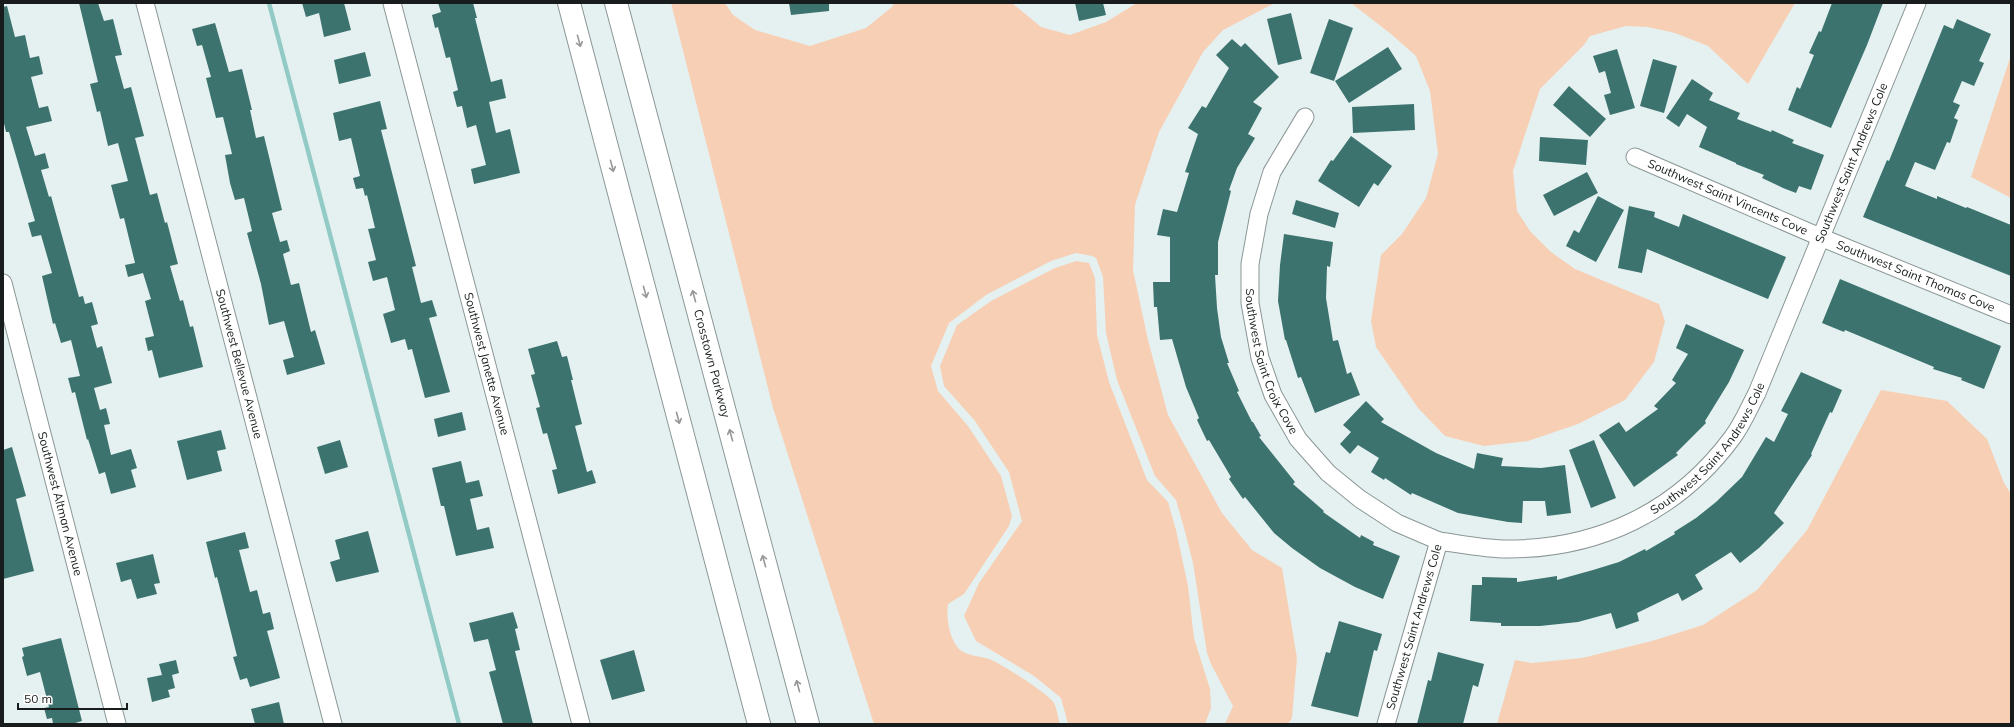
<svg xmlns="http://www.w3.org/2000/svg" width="2014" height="727" viewBox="0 0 2014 727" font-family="Mulish,sans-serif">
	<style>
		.green { fill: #f7cfb5 }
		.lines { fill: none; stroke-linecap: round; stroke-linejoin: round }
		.stream { stroke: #92cbc6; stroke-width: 4.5 }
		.building { fill: #3c736f }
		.minor-casing { stroke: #8b9796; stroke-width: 19 }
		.secondary-casing { stroke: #8b9796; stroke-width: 24 }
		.minor { stroke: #fff; stroke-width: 17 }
		.secondary { stroke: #fff; stroke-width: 22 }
		.oneway { stroke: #979999 }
		.labels { text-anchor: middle; stroke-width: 3; stroke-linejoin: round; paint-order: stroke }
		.street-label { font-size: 12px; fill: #181c1c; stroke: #fff }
	</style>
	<rect width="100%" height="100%" fill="#e5f1f0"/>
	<!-- green -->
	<g class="green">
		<path d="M 671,3 L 725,3 L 733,15 L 755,30 L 810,46 L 866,28 L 893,6 L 893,3 L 1012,3 L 1041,27 L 1070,35 L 1106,22 L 1137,3 L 1275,3 L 1223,30 L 1203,52 L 1159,132 L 1135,205 L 1133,270 L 1148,340 L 1168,415 L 1222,513 L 1252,550 L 1282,568 L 1297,658 L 1292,718 L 1288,724 L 1225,724 L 1233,706 L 1211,664 L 1207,653 L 1193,563 L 1184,528 L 1176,500 L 1155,476 L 1117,380 L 1106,333 L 1103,277 L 1096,258 L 1092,256 L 1076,253 L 1051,261 L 986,295 L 949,323 L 931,366 L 938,391 L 968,426 L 1001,476 L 1012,516 L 1009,526 L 964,594 L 948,604 C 946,617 949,640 960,650 C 968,656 980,656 989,659 C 999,662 1050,695 1054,703 C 1057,709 1058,718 1060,724 L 874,724 L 773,408 Z"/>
		<polygon points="1351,3 1795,3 1748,84 1708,46 1675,33 1648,27 1626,26 1590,36 1584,45 1540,89 1513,171 1517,211 1530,231 1551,252 1575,269 1659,304 1665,321 1654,362 1625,400 1578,424 1528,441 1484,446 1445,436 1418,408 1376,347 1371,321 1381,255 1402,234 1426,198 1438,154 1430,91 1416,56 1391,34"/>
		<polygon points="2011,55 2011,198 1971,177"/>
		<polygon points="1076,261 1089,263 1095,278 1097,335 1109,382 1147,480 1168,502 1176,530 1188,586 1194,638 1210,689 1211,708 1205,724 1068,724 1061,698 1034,676 976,641 964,616 979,583 1022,521 1009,472 975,421 944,386 940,366 957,325 991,301 1055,268"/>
		<polygon points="1881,390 1947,401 1987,439 2004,483 2011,494 2011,724 1497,724 1515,660 1532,663 1582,658 1652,641 1703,625 1757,590 1807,530"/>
	</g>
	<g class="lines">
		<!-- stream -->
		<polyline class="stream" points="269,3 459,724"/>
	</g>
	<!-- building -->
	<g class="building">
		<polygon points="79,3 98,3 104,21 113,19 122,55 115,56 124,89 131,87 144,136 135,138 150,195 157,193 165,223 167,222 178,264 170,266 180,301 183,300 190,327 193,326 203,367 159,378 152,350 148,351 145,338 154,336 145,301 151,299 143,273 128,277 125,265 135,263 124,218 120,219 111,185 128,181 118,143 108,146 100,111 97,112 90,84 98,82"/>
		<polygon points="302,3 344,3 351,30 324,37 319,13 306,17"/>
		<polygon points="438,3 473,3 477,18 475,18 491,82 502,79 506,98 489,102 496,133 510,129 520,173 474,184 471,169 486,165 476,125 467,128 462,106 457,107 453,92 458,90 450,57 446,58 438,27 435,28 432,15 441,12"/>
		<polygon points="789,3 829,3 829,11 791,15"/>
		<polygon points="1075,3 1103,3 1106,15 1079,21"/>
		<polygon points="1832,3 1883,3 1867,45 1831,128 1788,110 1797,87 1800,89 1814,55 1809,53 1819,31 1821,32"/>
		<polygon points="7,6 15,37 25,35 30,58 39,56 43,74 31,77 39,108 48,106 52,121 26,127 35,156 45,153 49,168 41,170 49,197 51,196 79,297 83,296 85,304 92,302 98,324 91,326 97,348 102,346 112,383 94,388 100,410 106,408 110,424 104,425 111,455 131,449 137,468 131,470 136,487 111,494 105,472 99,474 88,439 87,440 75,392 72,393 68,378 80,376 71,340 61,343 55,323 53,324 42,276 52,273 41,235 32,237 28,223 35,221 9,132 6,132 3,119 3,7"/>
		<polygon points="1291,13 1302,59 1278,65 1267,19"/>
		<polygon points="1329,19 1353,28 1334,81 1310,73"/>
		<polygon points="1957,19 1991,34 1979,61 1984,63 1974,86 1962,81 1953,102 1960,105 1954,118 1958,120 1950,143 1947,142 1935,170 1915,162 1905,186 1937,199 1937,196 1966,208 1967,207 2011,225 2011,276 1863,217 1887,160 1889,161 1944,25 1953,29"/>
		<polygon points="215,23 229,72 242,69 252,110 250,110 256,138 264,136 282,210 272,213 280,242 287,240 290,251 283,254 291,285 299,283 311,332 315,330 325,364 287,375 283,360 294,357 284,321 269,325 261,284 247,233 252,231 244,198 235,200 230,183 225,155 232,154 223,117 216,118 206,78 211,77 202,45 197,46 192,29"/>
		<polygon points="1232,39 1241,47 1245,43 1279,77 1253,102 1262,108 1248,134 1255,138 1237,168 1229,190 1231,191 1218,242 1218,275 1215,275 1217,308 1221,337 1229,363 1227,363 1239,391 1237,392 1252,422 1253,422 1261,436 1259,437 1295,482 1293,484 1324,511 1323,512 1360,538 1361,535 1374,542 1373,545 1400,556 1383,599 1355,587 1320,568 1292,548 1274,533 1245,497 1243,499 1229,479 1231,477 1209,440 1207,441 1197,420 1199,418 1186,387 1172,339 1160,340 1157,307 1154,307 1153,282 1170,282 1170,237 1157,235 1163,209 1177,212 1189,173 1185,172 1198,134 1188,128 1202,106 1206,108 1229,68 1216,55"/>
		<polygon points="1388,47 1402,69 1349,103 1335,81"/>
		<polygon points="1617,49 1635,108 1610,115 1604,95 1611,93 1605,71 1599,73 1593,56"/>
		<polygon points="365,52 371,76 339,84 334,60"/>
		<polygon points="1653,59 1677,66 1664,113 1640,106"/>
		<polygon points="1692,79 1713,93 1709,100 1740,113 1737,119 1771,132 1772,130 1794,140 1792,143 1824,155 1811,190 1799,186 1796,193 1783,188 1762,178 1764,175 1736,164 1736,163 1699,147 1707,127 1687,114 1679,127 1666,118"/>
		<polygon points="1569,86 1606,119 1590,137 1553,105"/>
		<polygon points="380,101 387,129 381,130 416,266 412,267 421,303 432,300 437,316 429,318 450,392 425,398 412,349 408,350 405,339 391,343 383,314 395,310 387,277 373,281 368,262 376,260 368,229 375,228 367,195 365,196 363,188 356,189 353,178 360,176 351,138 339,141 333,113"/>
		<polygon points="1414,104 1415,130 1353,133 1352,107"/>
		<polygon points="1351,136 1392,166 1378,186 1374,183 1359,207 1318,181 1331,160 1333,161"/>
		<polygon points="1540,137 1588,140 1586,165 1539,161"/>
		<polygon points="1587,172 1598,193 1554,216 1543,195"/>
		<polygon points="1598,196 1624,210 1596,262 1566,246 1574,230 1579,233"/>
		<polygon points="1296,200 1339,213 1335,228 1292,214"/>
		<polygon points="1629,206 1655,212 1654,217 1679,227 1683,214 1786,257 1768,299 1647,249 1642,273 1618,268"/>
		<polygon points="1284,234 1333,242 1330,267 1327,266 1326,298 1333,341 1338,340 1347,374 1351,372 1360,395 1315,413 1301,377 1298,378 1286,340 1285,340 1278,301 1280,265"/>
		<polygon points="1840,279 2001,346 1984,389 1961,380 1962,378 1933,369 1934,367 1845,330 1844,332 1822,323"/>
		<polygon points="1686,324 1744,350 1729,382 1705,421 1706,423 1676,453 1678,455 1634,487 1599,435 1619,422 1626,432 1658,409 1654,406 1676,383 1672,380 1688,354 1676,348"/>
		<polygon points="557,341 562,357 567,356 573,380 571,380 582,424 575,426 587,472 592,470 596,483 558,494 552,470 557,469 547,433 543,434 536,408 540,407 531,375 535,374 528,349"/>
		<polygon points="1801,372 1842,390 1832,413 1830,412 1811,454 1812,455 1774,513 1784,523 1759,548 1740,563 1731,552 1695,575 1703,589 1682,601 1678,593 1637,613 1639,621 1616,629 1611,613 1578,622 1540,626 1501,626 1501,623 1470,621 1472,585 1482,585 1482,577 1517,578 1517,582 1557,576 1557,580 1593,570 1619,562 1645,549 1646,551 1675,534 1674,532 1696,518 1716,502 1742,477 1766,437 1774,442 1788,414 1781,411"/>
		<polygon points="1366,401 1384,419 1381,422 1436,453 1474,469 1477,453 1503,458 1501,466 1541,468 1565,465 1571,513 1547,516 1545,501 1523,501 1522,523 1508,522 1458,513 1412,493 1411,495 1385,478 1384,480 1371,472 1379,458 1358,445 1350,454 1340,444 1351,432 1343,425"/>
		<polygon points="462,412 466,430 438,437 434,419"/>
		<polygon points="221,430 226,449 217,451 222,471 187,480 177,441"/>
		<polygon points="340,440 348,467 325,474 317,447"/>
		<polygon points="1594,440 1616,498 1591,508 1569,450"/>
		<polygon points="12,447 26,496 16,499 34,571 3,579 3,450"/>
		<polygon points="461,461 466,483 479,480 483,496 470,499 477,530 489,527 494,548 456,556 444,506 441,506 432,468"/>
		<polygon points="368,531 379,572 336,582 330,562 340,559 335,540"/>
		<polygon points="245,532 249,548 239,550 250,592 257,590 263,614 270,612 274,629 267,631 280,678 250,687 247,678 240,680 233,657 237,656 217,577 215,578 206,542"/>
		<polygon points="153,554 160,583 154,584 157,594 137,599 131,579 121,582 116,563"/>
		<polygon points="513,612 518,628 515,629 520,650 515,651 533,724 503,724 489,672 496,670 488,639 474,642 469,623"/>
		<polygon points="1339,621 1382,634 1377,651 1374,650 1358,717 1311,706 1326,652 1330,653"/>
		<polygon points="61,638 82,721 72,724 53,724 52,718 47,719 44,708 49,707 40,672 27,676 22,657 24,656 22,648"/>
		<polygon points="634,650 645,691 612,700 600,660"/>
		<polygon points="1438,652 1484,664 1478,687 1473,685 1463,724 1417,724 1428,680 1431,681"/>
		<polygon points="176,660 179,673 172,675 175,688 168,690 170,697 152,702 147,678 162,675 159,664"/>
		<polygon points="279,702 284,724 255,724 251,709"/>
	</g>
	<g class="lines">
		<!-- minor casing -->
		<g class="minor-casing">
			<g id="minor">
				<path id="s1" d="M 145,3 L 333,724"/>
				<path id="s2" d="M 392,3 L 581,724"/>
				<path id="s3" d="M 1305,117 L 1272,172 L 1259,214 L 1250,264 L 1250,303 L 1260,358 L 1273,395 L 1298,439 L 1328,473 L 1360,499 L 1397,523 L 1439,541"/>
				<path id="s4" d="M 1635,157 L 1820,237 L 2011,315"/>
				<path id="s5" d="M 3,283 L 117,724"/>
				<path id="s6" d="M 1386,724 L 1439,541 C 1461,544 1485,549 1508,549 C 1599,549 1678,511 1732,438 C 1742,425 1749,408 1757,393 L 1917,3"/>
			</g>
		</g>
		<!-- secondary casing -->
		<g class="secondary-casing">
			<g id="secondary">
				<polyline points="569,3 759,724"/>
				<path id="s7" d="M 616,3 L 808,724"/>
			</g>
		</g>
		<!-- minor -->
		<use href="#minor" class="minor"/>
		<!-- secondary -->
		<use href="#secondary" class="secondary"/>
	</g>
	<!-- one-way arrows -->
	<defs><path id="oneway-shaft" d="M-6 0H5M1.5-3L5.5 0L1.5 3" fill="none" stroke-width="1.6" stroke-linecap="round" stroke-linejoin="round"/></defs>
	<g class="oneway">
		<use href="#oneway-shaft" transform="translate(579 41) rotate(75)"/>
		<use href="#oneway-shaft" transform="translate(612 166) rotate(75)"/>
		<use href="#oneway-shaft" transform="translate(645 292) rotate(75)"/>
		<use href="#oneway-shaft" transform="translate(694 296) rotate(-105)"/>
		<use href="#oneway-shaft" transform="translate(678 418) rotate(75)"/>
		<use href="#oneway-shaft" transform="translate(731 435) rotate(-105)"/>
		<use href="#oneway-shaft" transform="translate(764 561) rotate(-105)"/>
		<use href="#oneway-shaft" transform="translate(798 686) rotate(-105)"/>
	</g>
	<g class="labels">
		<!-- street labels -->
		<g class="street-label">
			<text dy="4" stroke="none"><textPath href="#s6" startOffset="820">Southwest Saint Andrews Cole</textPath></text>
			<text dy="4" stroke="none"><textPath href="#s4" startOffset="101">Southwest Saint Vincents Cove</textPath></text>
			<text dy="4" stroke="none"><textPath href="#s4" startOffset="305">Southwest Saint Thomas Cove</textPath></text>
			<text dy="4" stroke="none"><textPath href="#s3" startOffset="260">Southwest Saint Croix Cove</textPath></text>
			<text dy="4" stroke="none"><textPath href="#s1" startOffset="373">Southwest Bellevue Avenue</textPath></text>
			<text dy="4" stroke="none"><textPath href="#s2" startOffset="373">Southwest Janette Avenue</textPath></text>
			<text dy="4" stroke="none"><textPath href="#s7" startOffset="373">Crosstown Parkway</textPath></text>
			<text dy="4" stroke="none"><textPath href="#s6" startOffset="496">Southwest Saint Andrews Cole</textPath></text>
			<text dy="4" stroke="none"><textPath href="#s5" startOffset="228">Southwest Altman Avenue</textPath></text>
			<text dy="4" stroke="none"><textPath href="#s6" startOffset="101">Southwest Saint Andrews Cole</textPath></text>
		</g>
	</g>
	<!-- border -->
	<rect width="2014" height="727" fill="none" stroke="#181c1c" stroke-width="8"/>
	<!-- scale -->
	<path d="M18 703v6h109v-6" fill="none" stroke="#181c1c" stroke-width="2"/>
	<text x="24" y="703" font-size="12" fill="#181c1c" stroke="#ffffff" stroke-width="3" paint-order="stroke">50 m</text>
</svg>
